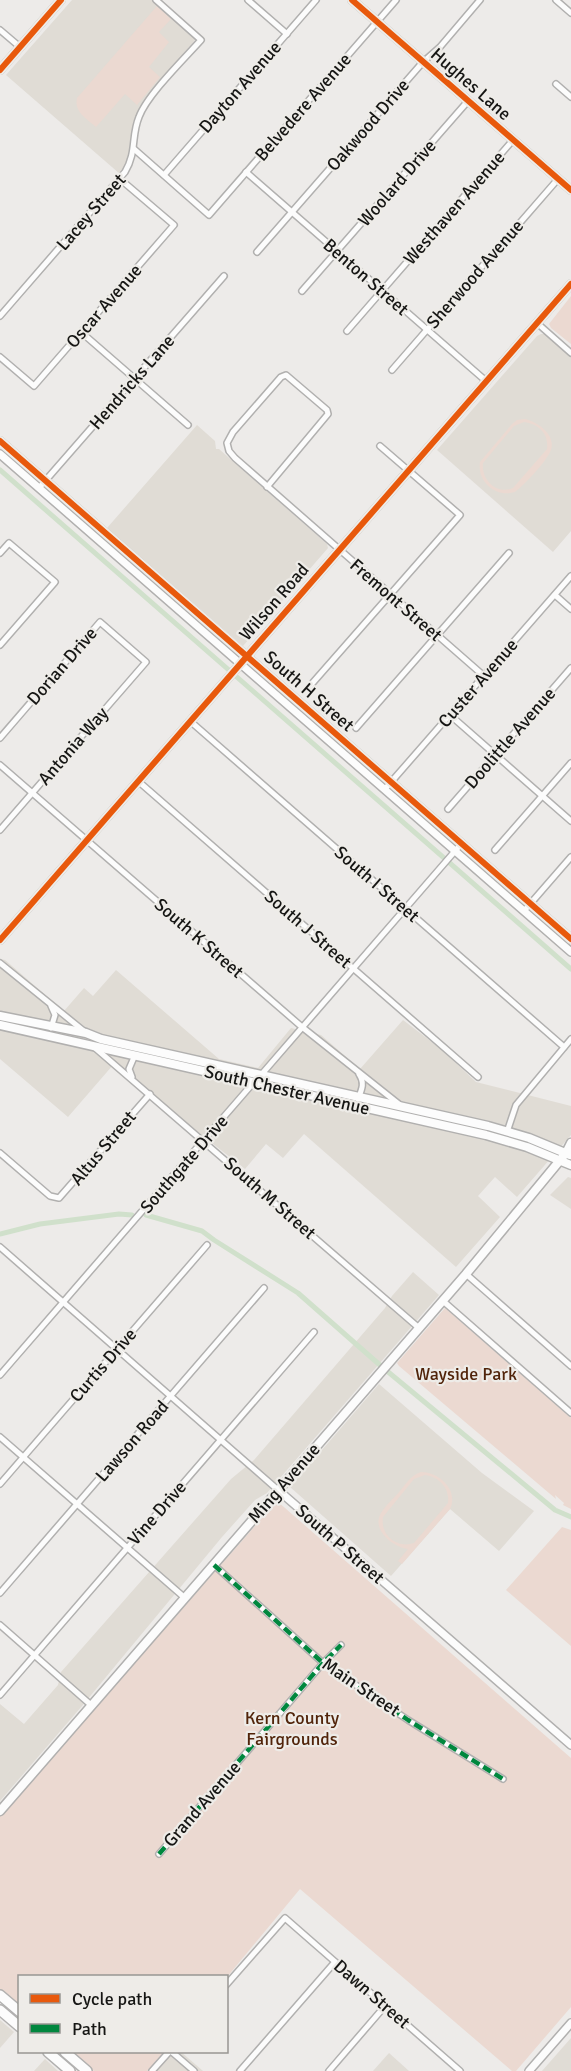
<svg xmlns="http://www.w3.org/2000/svg" width="571" height="2071" viewBox="0 0 571 2071" font-family="Signika,sans-serif">
	<style>
		.built { fill: #e0dcd5 }
		.green { fill: #ebd9d1; fill-rule: evenodd }
		.lines { fill: none; stroke-linecap: round; stroke-linejoin: round }
		.canal { stroke: #d0e0cb; stroke-width: 5 }
		.minor-casing { stroke: #b1b0af; stroke-width: 8 }
		.tertiary-casing { stroke: #b1b0af; stroke-width: 10 }
		.secondary-casing { stroke: #b1b0af; stroke-width: 11 }
		.primary-casing { stroke: #b1b0af; stroke-width: 12 }
		.minor { stroke: #fcfcfc; stroke-width: 5 }
		.tertiary { stroke: #fcfcfc; stroke-width: 7 }
		.secondary { stroke: #fcfcfc; stroke-width: 8 }
		.primary { stroke: #fcfcfc; stroke-width: 9 }
		.quiet { stroke: #00873e; stroke-width: 4.5; stroke-dasharray: 9 4.5; stroke-linecap: butt }
		.cycleway-casing { stroke: #eeece8; stroke-width: 10 }
		.cycleway { stroke: #e8590c; stroke-width: 6 }
		.labels { text-anchor: middle; stroke-width: 4.5; stroke-linejoin: round; paint-order: stroke }
		.street-label { font-size: 18px; fill: #161614; stroke: #eeece8 }
		.park-label { font-size: 18px; fill: #51240a; stroke: #eeece8 }
	</style>
	<rect width="100%" height="100%" fill="#edebe9"/>
	<!-- built -->
	<g class="built">
		<polygon points="72,0 152,0 193,36 195,40 140,106 134,120 130,151 126,165 120,174 6,75"/>
		<polygon points="541,334 545,334 571,357 571,531 553,552 437,450 537,336"/>
		<polygon points="197,425 215,441 216,449 219,449 327,544 328,548 243,646 107,528"/>
		<polygon points="0,959 5,960 64,1011 84,988 93,996 116,970 219,1059 258,1068 291,1028 321,1035 360,1069 403,1020 441,1049 476,1082 571,1106 571,1135 517,1197 495,1177 478,1196 500,1217 456,1267 304,1134 283,1158 266,1144 245,1169 113,1065 68,1117 0,1059"/>
		<polygon points="568,1177 571,1178 571,1209 550,1195"/>
		<polygon points="413,1272 439,1295 267,1493 255,1500 222,1537 82,1706 0,1801 0,1704 24,1724 58,1685 61,1672 231,1479 254,1460 385,1308 392,1296"/>
		<polygon points="379,1384 482,1473 534,1511 499,1551 450,1509 391,1576 290,1487"/>
		<polygon points="0,2020 14,2032 0,2048"/>
		<polygon points="571,2038 571,2071 542,2071"/>
		<polygon points="172,2052 181,2052 203,2071 155,2071"/>
		<polygon points="389,2053 409,2071 373,2071"/>
		<polygon points="45,2059 58,2071 34,2071"/>
	</g>
	<!-- green -->
	<g class="green">
		<path d="M 157,6 L 171,19 L 159,32 L 169,42 L 149,67 L 160,77 L 137,105 L 125,94 L 96,127 C 86,118 74,112 77,98 Z"/>
		<polygon points="571,296 571,344 551,328 549,324"/>
		<path d="M 525,419 C 538,422 558,436 550,452 C 545,463 525,484 515,492 C 496,498 477,482 480,462 L 512,424 L 517,420 ZM 524,422 C 539,424 549,434 547,449 L 513,488 C 497,495 481,480 483,463 L 514,426 Z"/>
		<polygon points="445,1308 571,1418 571,1509 563,1505 564,1503 555,1495 556,1499 399,1366 397,1363"/>
		<path d="M 421,1472 C 439,1472 459,1490 450,1509 L 402,1564 L 398,1561 L 408,1549 C 393,1547 371,1530 381,1513 C 386,1505 394,1498 400,1491 C 406,1484 411,1475 421,1472 ZM 425,1475 C 439,1477 450,1488 448,1503 L 414,1543 C 397,1549 380,1535 383,1517 L 414,1479 Z"/>
		<polygon points="277,1501 571,1758 571,2007 516,2071 512,2071 300,1889 227,1977 20,1976 19,2006 0,1989 0,1816"/>
		<polygon points="562,1527 571,1530 571,1646 506,1590"/>
		<polygon points="72,2052 164,2052 147,2071 94,2071"/>
	</g>
	<g class="lines">
		<!-- canal -->
		<g class="canal">
			<polyline points="0,470 571,969"/>
			<polyline points="146,1215 202,1231 214,1240 298,1293 381,1366"/>
			<polyline points="0,1234 40,1224 119,1214 132,1215"/>
			<polyline points="387,1371 555,1510 571,1517"/>
		</g>
		<!-- minor casing -->
		<g class="minor-casing">
			<g id="minor">
				<polyline points="248,0 287,34"/>
				<polyline points="556,0 571,13"/>
				<polyline points="0,30 20,47"/>
				<polyline points="556,84 571,97"/>
				<polyline points="134,149 209,215 396,0"/>
				<polyline points="246,172 486,381"/>
				<polyline points="164,175 316,0"/>
				<polyline points="257,252 423,62 440,47 480,0"/>
				<polyline points="302,291 468,101"/>
				<path d="M 0,316 L 125,172 C 137,152 131,136 139,117 C 147,95 184,59 201,40 L 156,0"/>
				<polyline points="537,323 571,353"/>
				<polyline points="347,331 513,140"/>
				<polyline points="81,332 188,425"/>
				<polyline points="0,357 34,386 174,225 120,179"/>
				<polyline points="392,370 558,179"/>
				<polyline points="267,487 328,414 327,410 286,375 281,377 233,432 227,443 229,451 235,458 484,676"/>
				<polyline points="39,488 224,276"/>
				<polyline points="0,553 9,543 55,582 0,645"/>
				<polyline points="555,595 571,609"/>
				<polyline points="309,687 460,515 380,446"/>
				<polyline points="450,715 571,821"/>
				<polyline points="190,721 564,1047"/>
				<polyline points="356,728 509,553"/>
				<polyline points="0,738 100,622 146,662 0,830"/>
				<polyline points="0,765 302,1027 400,1105"/>
				<polyline points="138,781 478,1077"/>
				<polyline points="385,789 571,576"/>
				<polyline points="448,809 571,668"/>
				<polyline points="495,850 571,763"/>
				<polyline points="524,911 571,857"/>
				<polyline points="0,963 85,1032"/>
				<polyline points="51,1006 55,1015 51,1028"/>
				<polyline points="94,1047 419,1328"/>
				<polyline points="261,1075 462,843"/>
				<polyline points="132,1077 129,1069 135,1055"/>
				<path d="M 358,1099 C 362,1089 365,1083 359,1074"/>
				<polyline points="507,1132 516,1105 571,1039"/>
				<polyline points="0,1153 50,1196 59,1198 150,1094"/>
				<polyline points="0,1247 278,1490"/>
				<polyline points="466,1274 571,1366"/>
				<polyline points="443,1301 571,1413"/>
				<polyline points="0,1375 254,1082"/>
				<polyline points="0,1437 185,1598"/>
				<polyline points="0,1484 207,1245"/>
				<polyline points="214,1565 323,1663 408,1720 503,1779"/>
				<polyline points="0,1593 264,1288"/>
				<polyline points="0,1625 91,1705"/>
				<polyline points="0,1695 314,1332"/>
				<polyline points="159,1854 323,1663 341,1645"/>
				<polyline points="226,1985 285,1918 460,2071"/>
				<polyline points="172,2052 194,2071"/>
				<polyline points="152,2071 169,2052"/>
				<polyline points="240,2071 335,1962"/>
				<polyline points="329,2071 385,2006"/>
			</g>
		</g>
		<!-- tertiary casing -->
		<g class="tertiary-casing">
			<g id="tertiary">
				<polyline points="352,0 571,190"/>
				<polyline points="0,70 61,0"/>
				<polyline points="0,441 571,939"/>
				<polyline points="0,454 571,952"/>
				<polyline points="0,940 571,284"/>
				<polyline points="278,1490 571,1745"/>
				<polyline points="529,2071 571,2023"/>
			</g>
		</g>
		<!-- secondary casing -->
		<g class="secondary-casing">
			<g id="secondary">
				<polyline points="0,1016 86,1033 101,1039 488,1126 529,1138 570,1155"/>
				<polyline points="0,1025 486,1135 527,1147 571,1165"/>
				<polyline points="0,1811 466,1274 566,1153 571,1143"/>
			</g>
		</g>
		<!-- primary casing -->
		<g class="primary-casing">
			<g id="primary">
				<polyline points="0,1995 20,2012"/>
				<polyline points="0,2010 20,2027"/>
				<polyline points="48,2052 70,2071"/>
				<polyline points="65,2052 87,2071"/>
			</g>
		</g>
		<!-- minor -->
		<use href="#minor" class="minor"/>
		<!-- tertiary -->
		<use href="#tertiary" class="tertiary"/>
		<!-- secondary -->
		<use href="#secondary" class="secondary"/>
		<!-- primary -->
		<use href="#primary" class="primary"/>
		<!-- quiet -->
		<g class="quiet">
			<polyline points="214,1565 323,1663 408,1720 503,1779"/>
			<polyline points="159,1854 323,1663 341,1645"/>
		</g>
		<!-- cycleway casing -->
		<g class="cycleway-casing">
			<g id="cycleway">
				<polyline points="352,0 571,190"/>
				<polyline points="0,70 61,0"/>
				<polyline points="0,441 571,939"/>
				<polyline points="0,940 571,284"/>
			</g>
		</g>
		<!-- cycleway -->
		<use href="#cycleway" class="cycleway"/>
	</g>
	<g class="labels">
		<!-- street labels -->
		<g class="street-label">
			<text transform="translate(471 84) rotate(41)" y="6">Hughes Lane</text>
			<text transform="translate(240 87) rotate(-49)" y="6">Dayton Avenue</text>
			<text transform="translate(303 107) rotate(-49)" y="6">Belvedere Avenue</text>
			<text transform="translate(368 125) rotate(-49)" y="6">Oakwood Drive</text>
			<text transform="translate(397 183) rotate(-49)" y="6">Woolard Drive</text>
			<text transform="translate(454 208) rotate(-49)" y="6">Westhaven Avenue</text>
			<text transform="translate(91 212) rotate(-49)" y="6">Lacey Street</text>
			<text transform="translate(475 274) rotate(-49)" y="6">Sherwood Avenue</text>
			<text transform="translate(366 277) rotate(41)" y="6">Benton Street</text>
			<text transform="translate(104 306) rotate(-49)" y="6">Oscar Avenue</text>
			<text transform="translate(132 382) rotate(-49)" y="6">Hendricks Lane</text>
			<text transform="translate(396 600) rotate(41)" y="6">Fremont Street</text>
			<text transform="translate(274 602) rotate(-49)" y="6">Wilson Road</text>
			<text transform="translate(62 666) rotate(-49)" y="6">Dorian Drive</text>
			<text transform="translate(478 683) rotate(-49)" y="6">Custer Avenue</text>
			<text transform="translate(309 691) rotate(41)" y="6">South H Street</text>
			<text transform="translate(510 738) rotate(-49)" y="6">Doolittle Avenue</text>
			<text transform="translate(73 746) rotate(-49)" y="6">Antonia Way</text>
			<text transform="translate(377 884) rotate(41)" y="6">South I Street</text>
			<text transform="translate(308 929) rotate(41)" y="6">South J Street</text>
			<text transform="translate(199 938) rotate(41)" y="6">South K Street</text>
			<text transform="translate(287 1090) rotate(13)" y="6">South Chester Avenue</text>
			<text transform="translate(103 1148) rotate(-50)" y="6">Altus Street</text>
			<text transform="translate(184 1164) rotate(-49)" y="6">Southgate Drive</text>
			<text transform="translate(270 1198) rotate(41)" y="6">South M Street</text>
			<text transform="translate(103 1365) rotate(-49)" y="6">Curtis Drive</text>
			<text transform="translate(132 1441) rotate(-49)" y="6">Lawson Road</text>
			<text transform="translate(284 1483) rotate(-49)" y="6">Ming Avenue</text>
			<text transform="translate(157 1513) rotate(-49)" y="6">Vine Drive</text>
			<text transform="translate(340 1544) rotate(41)" y="6">South P Street</text>
			<text transform="translate(361 1687) rotate(34)" y="6">Main Street</text>
			<text transform="translate(202 1804) rotate(-49)" y="6">Grand Avenue</text>
			<text transform="translate(372 1994) rotate(41)" y="6">Dawn Street</text>
		</g>
		<!-- park labels -->
		<g class="park-label">
			<text x="466" y="1380">Wayside Park</text>
			<text x="292" y="1724">Kern County<tspan x="292" dy="21">Fairgrounds</tspan></text>
		</g>
	</g>
	<!-- legend -->
	<rect x="18" y="1975" width="210" height="78" fill="#eeece8" stroke="#989693" stroke-width="1.5"/>
	<rect x="30" y="1994" width="30" height="9" fill="#e8590c" stroke="#989693" stroke-width="1.5"/>
	<text x="72" y="2005" font-size="18" fill="#161614">Cycle path</text>
	<rect x="30" y="2024" width="30" height="9" fill="#00873e" stroke="#989693" stroke-width="1.5"/>
	<text x="72" y="2035" font-size="18" fill="#161614">Path</text>
</svg>
